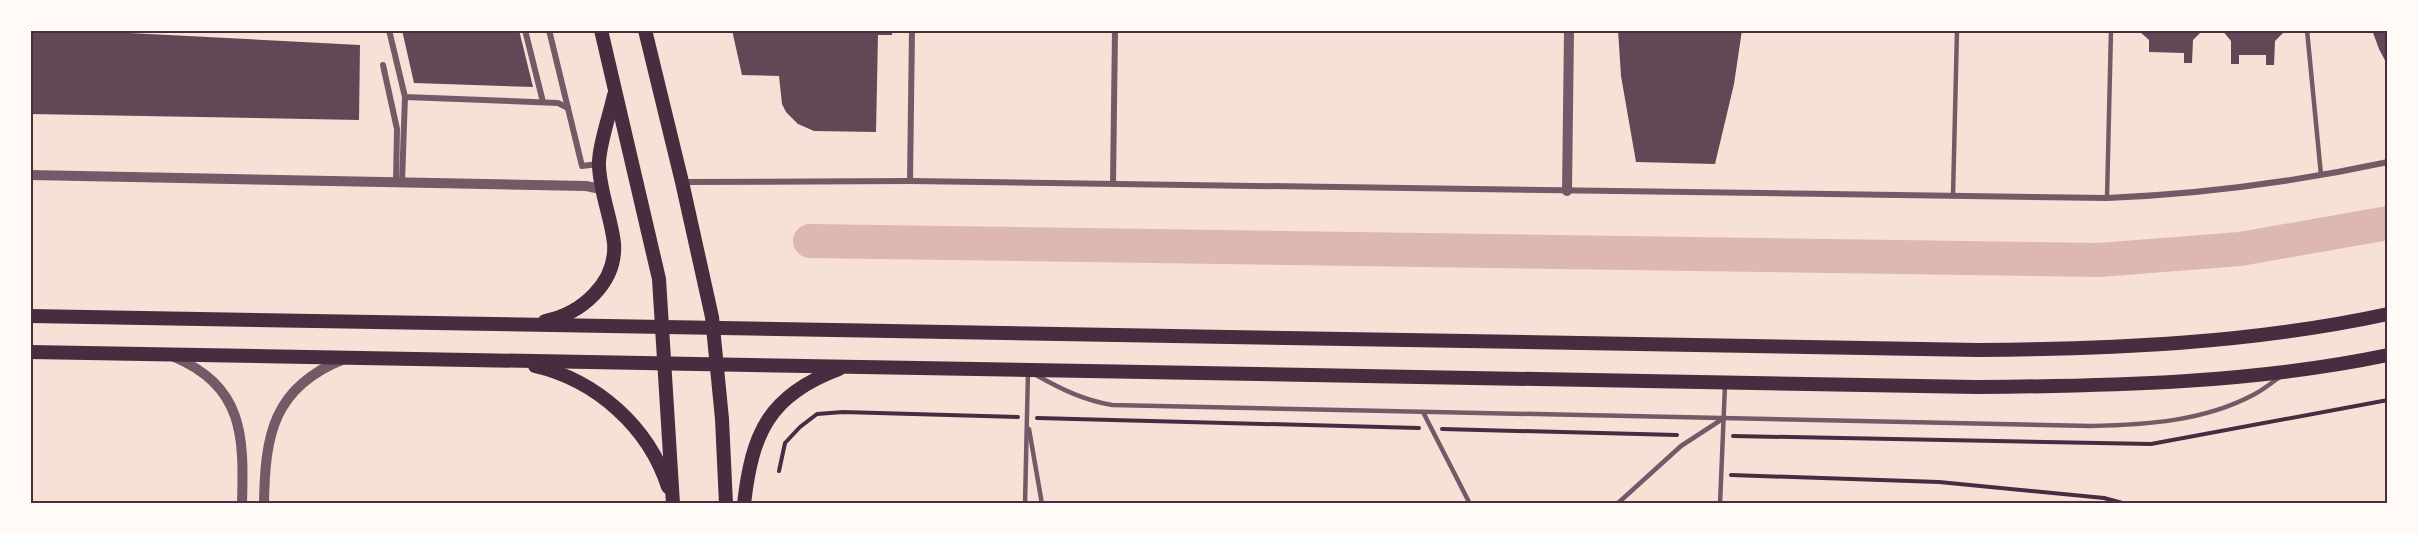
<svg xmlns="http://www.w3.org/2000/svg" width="2418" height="534" viewBox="0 0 2418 534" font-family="Bitter,serif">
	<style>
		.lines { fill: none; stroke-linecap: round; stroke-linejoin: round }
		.river { stroke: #dcb8b0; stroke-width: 34 }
		.building { fill: #644757 }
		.path { stroke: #4a2c40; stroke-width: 4 }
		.service { stroke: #755966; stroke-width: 4.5 }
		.minor { stroke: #755966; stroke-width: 6 }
		.tertiary { stroke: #755966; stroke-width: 10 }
		.primary { stroke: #4a2c40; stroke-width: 14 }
		.neatline { fill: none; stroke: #4a2c40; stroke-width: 2 }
	</style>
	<rect width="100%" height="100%" fill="#f7e1d7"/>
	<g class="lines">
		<!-- river -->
		<polyline class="river" points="810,241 2099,260 2240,249 2388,223"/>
	</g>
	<!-- building -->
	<g class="building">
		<polygon points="30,30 71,30 360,45 359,120 30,114"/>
		<polygon points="402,30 519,30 533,87 414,83"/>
		<polygon points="732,30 892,30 892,35 878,35 876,132 814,131 798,124 786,112 782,104 779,76 742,75"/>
		<polygon points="1618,30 1742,30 1734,84 1715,164 1636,162 1621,76"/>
		<polygon points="2138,30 2203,30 2193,40 2192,63 2184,63 2184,53 2149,52 2149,40"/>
		<polygon points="2222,30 2295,30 2295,33 2283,33 2275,41 2274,65 2266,65 2266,55 2239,55 2239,64 2231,64 2231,41"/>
		<polygon points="2372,30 2388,30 2388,66 2379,49"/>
	</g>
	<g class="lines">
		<!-- path -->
		<g class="path">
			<polyline points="1037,418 1419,428"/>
			<polyline points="1442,429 1677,435"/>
			<polyline points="1733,436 2151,444 2388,400"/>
			<polyline points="779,471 785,443 800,427 817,414 843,412 1018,417"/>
			<polyline points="1731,475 1939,482 2104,498 2126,504"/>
		</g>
		<!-- service -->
		<g class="service">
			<polyline points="2307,30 2321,175"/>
			<polyline points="1953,196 1957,30"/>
			<polyline points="2107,198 2111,30"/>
			<path d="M 1036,375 C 1061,389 1083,400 1112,405 L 2091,426 C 2146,425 2204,421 2253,395 C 2263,390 2271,383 2280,377"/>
			<polyline points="1423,412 1470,504"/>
			<polyline points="1029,429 1042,504"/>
			<polyline points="1025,504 1028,371"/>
			<polyline points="1617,504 1681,446 1724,418"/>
			<polyline points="1720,504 1725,385"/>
		</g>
		<!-- minor -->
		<g class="minor">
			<polyline points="389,30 405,97 558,103 568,108"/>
			<polyline points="525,30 543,102"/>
			<polyline points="549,30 582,166 598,164"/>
			<polyline points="383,65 397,129 396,182"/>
			<polyline points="910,181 912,30"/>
			<polyline points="402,182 405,97"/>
			<path d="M 683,182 L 910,181 L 2107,198 C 2202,194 2295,182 2388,162"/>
			<polyline points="1113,184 1115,30"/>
		</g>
		<!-- tertiary -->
		<g class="tertiary">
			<polyline points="30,175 586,186 601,189"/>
			<polyline points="1567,191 1569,30"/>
			<path d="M 172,356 C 244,386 244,435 242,504"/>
			<path d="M 264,504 C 265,435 273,387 344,359"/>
		</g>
		<!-- primary -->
		<g class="primary">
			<polyline points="601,30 659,279 673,504"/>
			<polyline points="645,30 682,182 712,317 722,419 726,504"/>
			<path d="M 30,316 L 1979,350 C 2115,349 2254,343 2388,314"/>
			<path d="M 545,321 C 581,314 617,283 614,243 C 611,217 600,192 599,166 C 598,148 610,114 614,95"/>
			<path d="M 30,352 L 1977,387 C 2114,386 2254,383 2388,355"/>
			<path d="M 535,366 C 596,380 649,427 668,487"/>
			<path d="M 744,504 C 752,433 769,395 839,369"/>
		</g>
	</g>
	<!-- border -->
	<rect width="2418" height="534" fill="none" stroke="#fffaf5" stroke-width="63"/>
	<rect x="32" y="32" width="2354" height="470" class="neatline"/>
</svg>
